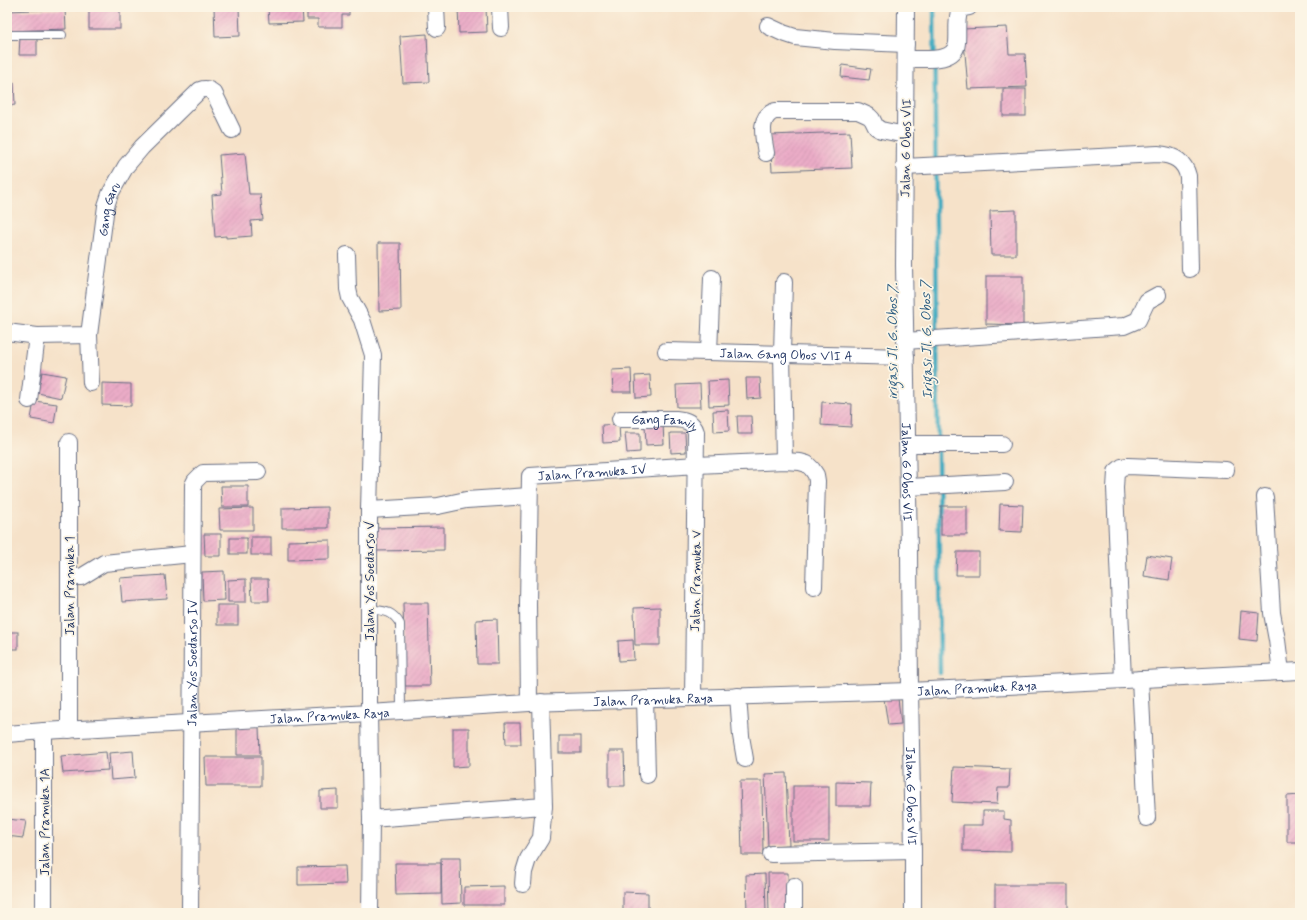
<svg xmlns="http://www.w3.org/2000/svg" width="1307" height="920" viewBox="0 0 1307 920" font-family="Mynerve,sans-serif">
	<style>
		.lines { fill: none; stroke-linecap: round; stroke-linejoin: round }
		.stream { stroke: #42acc1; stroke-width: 4.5 }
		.building { fill: url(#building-hatch) }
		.lane-casing { stroke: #686e83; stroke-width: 10 }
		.street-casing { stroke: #686e83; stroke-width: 18 }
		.lane { stroke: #fff; stroke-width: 8 }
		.street { stroke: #fff; stroke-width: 16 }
		.labels { text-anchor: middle; stroke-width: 3.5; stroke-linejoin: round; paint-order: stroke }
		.street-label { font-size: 13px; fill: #1b2f5e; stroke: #fcf5e5 }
		.water-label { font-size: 14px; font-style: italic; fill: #295b81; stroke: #fcf5e5 }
	</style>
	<defs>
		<pattern id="building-hatch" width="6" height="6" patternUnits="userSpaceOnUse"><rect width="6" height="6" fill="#ebacc7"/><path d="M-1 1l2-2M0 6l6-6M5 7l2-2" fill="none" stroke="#c994ad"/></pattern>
	</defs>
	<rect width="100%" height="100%" fill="#fcf5e5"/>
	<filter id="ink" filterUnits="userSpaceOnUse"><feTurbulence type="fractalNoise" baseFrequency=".025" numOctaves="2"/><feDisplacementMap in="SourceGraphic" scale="8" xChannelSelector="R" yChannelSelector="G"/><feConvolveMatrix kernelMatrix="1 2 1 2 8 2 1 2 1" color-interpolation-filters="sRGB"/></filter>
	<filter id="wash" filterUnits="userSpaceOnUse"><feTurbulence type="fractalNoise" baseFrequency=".012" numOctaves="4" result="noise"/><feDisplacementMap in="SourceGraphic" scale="16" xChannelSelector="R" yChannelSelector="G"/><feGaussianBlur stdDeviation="0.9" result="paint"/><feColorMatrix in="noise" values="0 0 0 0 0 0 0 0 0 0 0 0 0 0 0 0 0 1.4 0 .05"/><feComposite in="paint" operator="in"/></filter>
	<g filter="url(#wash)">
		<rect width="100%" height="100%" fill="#f6e2c9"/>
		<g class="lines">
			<!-- stream -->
			<polyline class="stream" points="934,7 940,673"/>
		</g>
		<g id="blocks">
			<!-- building -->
			<g class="building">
				<rect x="89" y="7" width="31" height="22"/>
				<polygon points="214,7 239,7 240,36 215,37"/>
				<polygon points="268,7 302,7 303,22 269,23"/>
				<polygon points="307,7 349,7 349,15 342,15 342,27 318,27 318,19 307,19"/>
				<polygon points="458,7 486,7 487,32 459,33"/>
				<polygon points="65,9 66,29 7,31 7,11"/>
				<polygon points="1007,27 1009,54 1025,54 1027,87 968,89 963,29"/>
				<polygon points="427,34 429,82 403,83 400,36"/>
				<polygon points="20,37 37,37 37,55 19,55"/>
				<rect x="7" y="43" width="2" height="20"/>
				<polygon points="842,65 871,69 869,80 841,77"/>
				<polygon points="7,83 14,83 15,105 7,106"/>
				<rect x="1003" y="89" width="23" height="27"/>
				<polygon points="850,132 852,168 772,171 770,135"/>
				<polygon points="245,153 249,194 260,194 263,220 251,221 252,236 226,238 226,236 215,237 212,195 222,194 219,155"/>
				<polygon points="1016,210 1016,255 991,255 990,211"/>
				<polygon points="378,243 400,243 401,310 379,311"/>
				<polygon points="986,276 1023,276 1023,325 986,324"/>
				<polygon points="631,369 632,392 613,392 612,370"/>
				<polygon points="42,372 66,376 61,398 38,393"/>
				<polygon points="650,375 651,397 636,398 635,376"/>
				<polygon points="746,378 760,378 761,398 747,399"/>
				<polygon points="728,380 729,405 709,406 708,381"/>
				<polygon points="102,383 131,384 131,406 102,405"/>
				<polygon points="700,384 701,407 677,407 676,385"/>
				<polygon points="34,401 57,404 54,423 31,419"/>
				<polygon points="822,402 852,404 851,427 821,425"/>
				<polygon points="728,410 729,431 714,432 713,411"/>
				<polygon points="737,416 751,416 752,434 738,434"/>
				<polygon points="619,424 620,442 603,443 602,425"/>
				<polygon points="663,424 664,444 646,445 645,425"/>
				<polygon points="625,433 640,433 640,452 627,453"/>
				<polygon points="670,433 685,433 686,452 671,453"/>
				<polygon points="221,486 248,486 248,507 222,507"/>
				<polygon points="1000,504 1023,505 1022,532 999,531"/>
				<rect x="941" y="506" width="26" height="29"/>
				<polygon points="328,507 328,528 282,528 282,508"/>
				<polygon points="253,508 253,530 220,530 219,509"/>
				<polygon points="444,527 444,550 374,551 374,528"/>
				<polygon points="204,534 221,534 221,556 205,556"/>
				<rect x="251" y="537" width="20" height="18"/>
				<rect x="230" y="538" width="17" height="16"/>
				<polygon points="330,540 330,559 288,560 288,541"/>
				<polygon points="957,552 979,552 979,575 956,575"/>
				<polygon points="1147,555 1172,559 1169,580 1144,576"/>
				<polygon points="224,571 225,600 203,601 202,572"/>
				<polygon points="165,575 167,599 122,602 120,578"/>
				<polygon points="246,579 246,602 228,602 228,580"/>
				<polygon points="251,579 268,579 269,601 252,601"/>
				<polygon points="403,603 428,603 430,686 405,686"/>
				<rect x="217" y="605" width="21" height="20"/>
				<polygon points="660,607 660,645 635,645 634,608"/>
				<polygon points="1241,611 1259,613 1257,641 1239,639"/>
				<polygon points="497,619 498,664 477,664 476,620"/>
				<rect x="7" y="632" width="11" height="17"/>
				<polygon points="633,640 634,660 619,661 618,641"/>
				<polygon points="898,698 901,724 888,725 884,699"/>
				<polygon points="505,723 520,723 521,744 506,744"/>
				<polygon points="237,727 259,727 260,755 237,755"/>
				<polygon points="453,728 469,728 469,766 453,767"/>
				<rect x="559" y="736" width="22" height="17"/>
				<polygon points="133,751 135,778 111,780 109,753"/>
				<polygon points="609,751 624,751 625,786 609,786"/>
				<polygon points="106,752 108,770 63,773 61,756"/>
				<polygon points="205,757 261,757 261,786 206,786"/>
				<polygon points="954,767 1010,769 1009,788 998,788 997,804 952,802"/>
				<polygon points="786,773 789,845 768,846 765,774"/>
				<polygon points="740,781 762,781 763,855 742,855"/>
				<polygon points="836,782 871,783 870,806 836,806"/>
				<rect x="793" y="786" width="36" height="55"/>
				<polygon points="338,790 338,808 320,808 320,791"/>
				<polygon points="1300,795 1300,842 1287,842 1287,796"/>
				<polygon points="983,811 1004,811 1004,819 1011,820 1011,852 963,851 963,825 983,825"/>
				<polygon points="7,819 26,821 23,838 7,836"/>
				<polygon points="441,858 460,858 461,903 442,904"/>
				<polygon points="395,863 441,863 441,894 396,895"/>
				<polygon points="345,866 346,884 298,885 298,867"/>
				<polygon points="768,873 788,873 789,913 769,913"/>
				<polygon points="765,874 766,913 747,913 746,875"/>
				<rect x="995" y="885" width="73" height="28"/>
				<polygon points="504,886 504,905 464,905 464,887"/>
				<polygon points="623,892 648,893 648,913 623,913"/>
			</g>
		</g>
	</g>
	<g filter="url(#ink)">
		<use href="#blocks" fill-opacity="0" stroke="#686e83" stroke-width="1"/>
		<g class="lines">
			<!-- lane casing -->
			<g class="lane-casing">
				<g id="lane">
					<polyline points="7,35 62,35"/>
					<path d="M 369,609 C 384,611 392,610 400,624 L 401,711"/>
				</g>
			</g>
			<!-- street casing -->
			<g class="street-casing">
				<g id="street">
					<polyline points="436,7 437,28"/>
					<polyline points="500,7 501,28"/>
					<path id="s1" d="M 906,7 L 904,265 L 909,551 L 910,691 L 913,851 L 913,913"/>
					<polyline points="768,26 783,33 795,37 835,41 906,44"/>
					<path d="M 906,59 C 921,58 955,64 957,43 C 958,33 956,22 959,12 L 963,8 L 969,7"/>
					<path d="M 766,153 C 764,139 757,117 775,111 L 858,111 L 869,116 L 872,119 L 876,127 L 881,130 L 905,135"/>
					<path d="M 904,167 L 1158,154 C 1173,155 1184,160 1188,176 L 1190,269"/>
					<polyline points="347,255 348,289 350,298 362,320 373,355 369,510 369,713 371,819 370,913"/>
					<polyline points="784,282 782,353 784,461"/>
					<path id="s2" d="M 7,332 L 37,336 L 89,335 L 106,206 L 110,194 L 126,166 L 142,147 L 200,90 C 206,88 209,89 214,93 L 232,130"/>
					<polyline points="89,335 91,383"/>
					<polyline points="905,341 1124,326 1138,320 1147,301 1158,295"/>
					<path id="s3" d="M 666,351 L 906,357"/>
					<polyline points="709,352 712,278"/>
					<polyline points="29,400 37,336"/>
					<path id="s4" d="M 620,419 L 676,419 C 686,420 693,422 696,432 L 693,698"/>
					<polyline points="69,442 69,730"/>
					<polyline points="907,444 1002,444"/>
					<polyline points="908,487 1005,482"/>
					<polyline points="1265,497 1272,613 1277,640 1281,672"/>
					<polyline points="369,510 438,506 466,500 529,496"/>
					<polyline points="69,577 81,577 104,563 192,554"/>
					<polyline points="1140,679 1147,818"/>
					<polyline points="1123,680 1115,488 1116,472 1122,467 1128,466 1226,470"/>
					<polyline points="738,696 741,736 745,759"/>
					<polyline points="645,699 647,775"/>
					<path id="s5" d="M 529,703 L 528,604 L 530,476 L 697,465 L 784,461 L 800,462 L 807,464 L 812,469 L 816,475 L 817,481 L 814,587"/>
					<polyline points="44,731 44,913"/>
					<path id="s6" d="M 7,734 L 44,731 L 369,713 L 529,703 L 910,691 L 1300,671"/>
					<polyline points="371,819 544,806 541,702"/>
					<polyline points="771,854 913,851"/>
					<polyline points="523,884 524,872 528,859 541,838 544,806"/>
					<polyline points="794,886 794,913"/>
					<path id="s7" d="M 190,913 L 193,485 L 195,481 L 203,473 L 258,472"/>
				</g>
			</g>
			<!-- lane -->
			<use href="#lane" class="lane"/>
			<!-- street -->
			<use href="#street" class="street"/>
		</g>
	</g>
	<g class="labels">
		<!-- street labels -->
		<g class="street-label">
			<text transform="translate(905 148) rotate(-89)" y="5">Jalan G Obos VII</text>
			<text dy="5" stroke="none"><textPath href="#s2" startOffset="210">Gang Garu</textPath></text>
			<text dy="5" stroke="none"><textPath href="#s3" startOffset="120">Jalan Gang Obos VII A</textPath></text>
			<text dy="5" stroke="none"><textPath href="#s4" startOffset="46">Gang Family</textPath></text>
			<text dy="5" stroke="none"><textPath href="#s5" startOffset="289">Jalan Pramuka IV</textPath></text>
			<text dy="5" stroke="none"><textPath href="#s1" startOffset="465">Jalan G Obos VII</textPath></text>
			<text transform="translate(369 581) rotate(-90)" y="5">Jalan Yos Soedarso V</text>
			<text transform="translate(695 581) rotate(-89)" y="5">Jalan Pramuka V</text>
			<text transform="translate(69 586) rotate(-90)" y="5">Jalan Pramuka 1</text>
			<text dy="5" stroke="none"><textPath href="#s7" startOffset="250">Jalan Yos Soedarso IV</textPath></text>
			<text dy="5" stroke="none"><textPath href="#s6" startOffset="971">Jalan Pramuka Raya</textPath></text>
			<text dy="5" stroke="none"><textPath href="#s6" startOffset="647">Jalan Pramuka Raya</textPath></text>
			<text dy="5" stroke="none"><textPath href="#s6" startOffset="323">Jalan Pramuka Raya</textPath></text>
			<text dy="5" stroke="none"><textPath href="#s1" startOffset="789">Jalan G Obos VII</textPath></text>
			<text transform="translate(44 822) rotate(-90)" y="5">Jalan Pramuka 1A</text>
		</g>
		<!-- water labels -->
		<g class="water-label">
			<text transform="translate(926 340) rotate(-91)" y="5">Irigasi Jl. G. Obos 7</text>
			<text transform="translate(892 341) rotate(-90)" y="5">irigasi Jl. G. Obos 7.</text>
		</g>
	</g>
	<!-- margin -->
	<rect width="1307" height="920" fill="none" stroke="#fcf5e5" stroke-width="24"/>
</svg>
